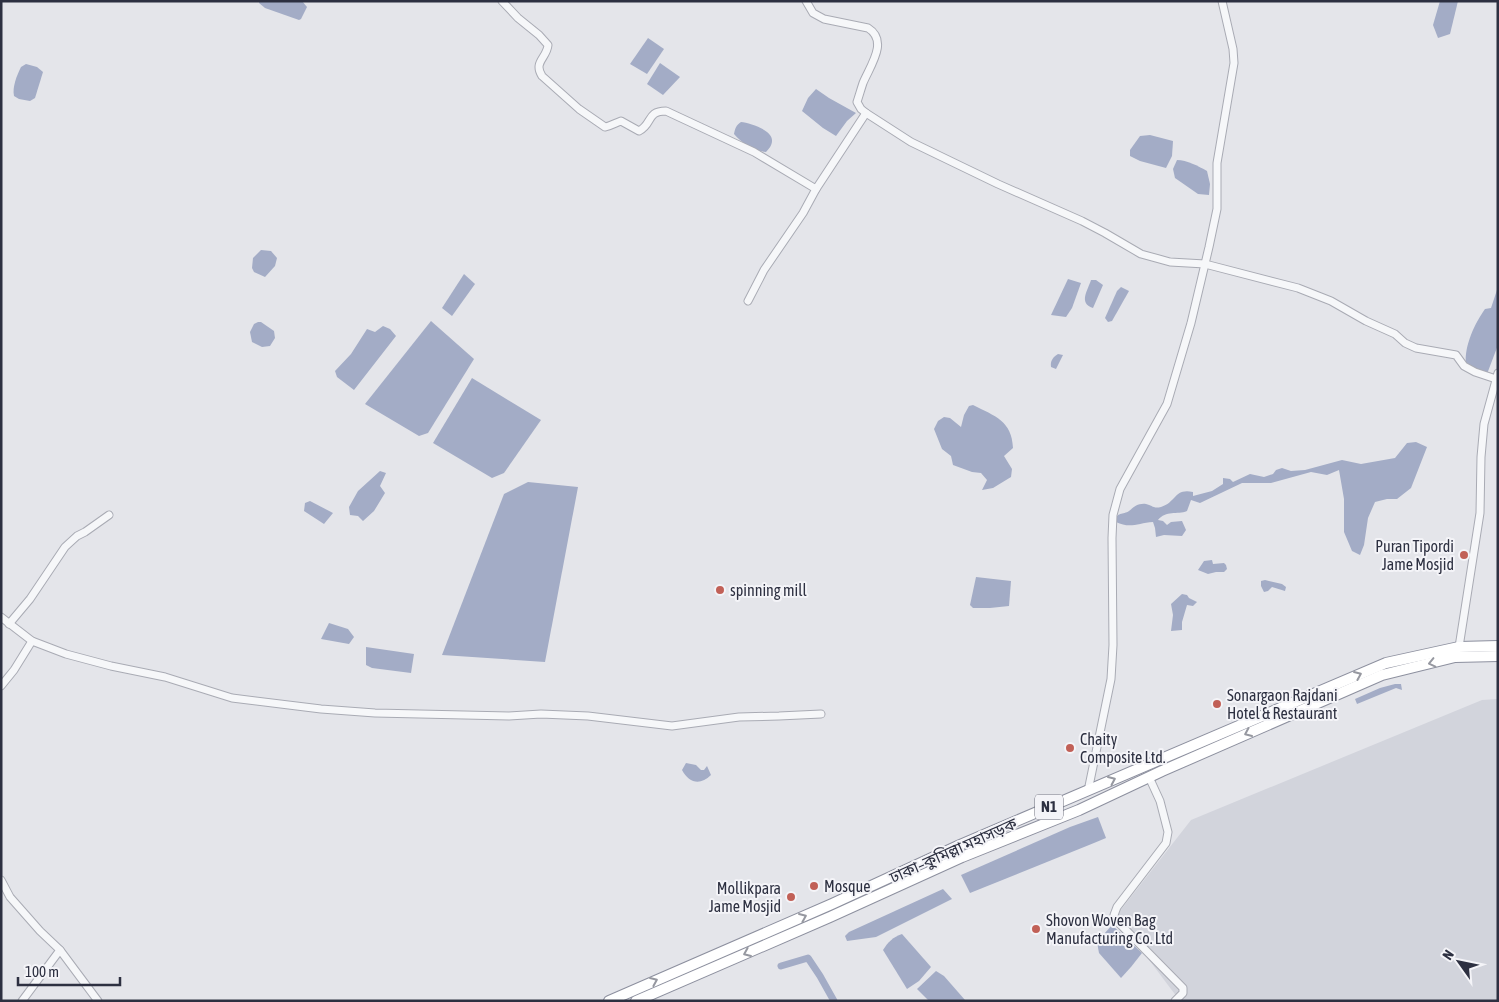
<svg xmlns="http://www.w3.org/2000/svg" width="1499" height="1002" viewBox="0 0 1499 1002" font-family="'Asap Condensed','Noto Sans Bengali',sans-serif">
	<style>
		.built { fill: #d2d4dc }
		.water { fill: #a3acc6 }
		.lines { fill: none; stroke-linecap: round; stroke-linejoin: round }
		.canal { stroke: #a3acc6; stroke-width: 7 }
		.minor-casing { stroke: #a9abb4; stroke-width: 9 }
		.highway-casing { stroke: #8d909f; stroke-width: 12 }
		.minor { stroke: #f6f7f9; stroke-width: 7 }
		.highway { stroke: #fff; stroke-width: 10 }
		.oneway { stroke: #9698a0 }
		.poi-dot { fill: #c16057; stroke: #f4f4f8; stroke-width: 2 }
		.labels { text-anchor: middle; stroke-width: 4; stroke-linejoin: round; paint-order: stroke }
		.shield { fill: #f4f4f8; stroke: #696b78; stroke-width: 1 }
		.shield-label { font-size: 15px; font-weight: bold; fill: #2d3041 }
		.poi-label { font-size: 16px; fill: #2d3041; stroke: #f4f4f8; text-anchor: start }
		.street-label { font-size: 16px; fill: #2d3041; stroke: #f4f4f8 }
	</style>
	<rect width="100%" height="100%" fill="#e4e5ea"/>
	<!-- built -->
	<polygon class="built" points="1498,699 1498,1001 1180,1001 1116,916 1191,820 1482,700"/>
	<!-- water -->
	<g class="water">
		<polygon points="259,1 302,1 307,7 301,19 299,20 265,8 259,3"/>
		<polygon points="1440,1 1458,1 1450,34 1438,38 1433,25"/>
		<polygon points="648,38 664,49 647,74 630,64"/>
		<polygon points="660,63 680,77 663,95 647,84"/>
		<path d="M 26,64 L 37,67 L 43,72 L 35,98 L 30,101 L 19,99 L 14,96 C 12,87 17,75 21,67 Z"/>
		<polygon points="816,89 829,98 856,113 847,121 836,136 823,128 802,111 808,98"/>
		<path d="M 741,122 C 750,123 773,130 772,141 C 772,145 769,149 766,152 C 754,151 742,143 734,134 C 735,129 736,125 741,122 Z"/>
		<polygon points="1150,135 1173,141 1172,156 1166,168 1140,161 1130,156 1130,150 1140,136"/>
		<path d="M 1177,160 C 1187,160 1198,166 1207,171 L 1210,184 L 1209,195 L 1198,194 L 1175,178 L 1173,169 Z"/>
		<polygon points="261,250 271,251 277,258 275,266 265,277 254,272 252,268 253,258"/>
		<polygon points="464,274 475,284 452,316 442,308"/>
		<polygon points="1068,279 1081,283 1072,308 1066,317 1051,315"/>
		<path d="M 1091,280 L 1096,280 L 1103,285 L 1093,308 C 1078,303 1088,290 1091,280 Z"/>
		<polygon points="1121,287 1129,291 1112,321 1108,322 1105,318 1117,291"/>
		<path d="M 1498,287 L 1498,345 L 1487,374 L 1466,364 C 1464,346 1475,323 1485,309 L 1491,308 Z"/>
		<polygon points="431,321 474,359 428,433 419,436 365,404"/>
		<polygon points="258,322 261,322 274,331 275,338 270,346 262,347 252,342 250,332 254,324"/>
		<polygon points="383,326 390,329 396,336 354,390 337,377 335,371 351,354 367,329 375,332"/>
		<path d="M 1058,354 L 1063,355 L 1056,369 L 1051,367 C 1050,361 1053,357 1058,354 Z"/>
		<polygon points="472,378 541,420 504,473 492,478 433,443"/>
		<path d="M 973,405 C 995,416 1012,421 1013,448 L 1004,456 L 1012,469 L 1011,477 L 993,488 L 982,490 L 987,480 L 981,473 L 972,472 L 953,465 L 951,456 L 942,449 L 934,429 L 938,421 L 944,417 L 950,418 L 961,427 L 964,415 L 969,406 Z"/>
		<path d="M 1416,442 L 1427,447 L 1411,488 L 1397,499 L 1387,499 L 1375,502 L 1368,518 L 1364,545 L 1360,555 L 1352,551 L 1344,532 L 1344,499 L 1339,470 L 1327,475 L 1311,472 L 1271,483 L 1242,483 L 1200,503 L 1191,500 L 1187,511 C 1177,515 1166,510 1158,520 L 1163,521 L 1167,525 L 1171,522 L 1182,521 L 1186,530 L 1182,536 L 1164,535 L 1156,537 L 1155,528 L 1153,522 C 1138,523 1130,529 1116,522 C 1115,512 1123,515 1129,511 C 1134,507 1138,503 1146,504 C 1152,505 1153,509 1161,507 C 1177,502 1174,488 1193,492 L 1193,496 L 1212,491 L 1223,484 L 1223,478 L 1230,479 L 1233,482 L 1250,474 L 1264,477 L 1273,474 L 1276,470 L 1282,468 L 1291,471 L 1305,470 L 1342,460 L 1361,464 L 1395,458 L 1407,443 Z"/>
		<polygon points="380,471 386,473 380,486 385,493 374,511 363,521 358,516 350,515 349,507 358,491"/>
		<polygon points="528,482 578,487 545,662 442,655 504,494"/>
		<polygon points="310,501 333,513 324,524 304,511 305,503"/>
		<polygon points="1212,560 1213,564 1224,563 1226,565 1227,569 1224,572 1216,572 1208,574 1198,570 1204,561"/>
		<polygon points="976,577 1011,581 1009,606 990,608 973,608 970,605"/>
		<polygon points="1265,580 1282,584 1286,587 1285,591 1272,587 1268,591 1264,592 1261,586 1261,581"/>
		<polygon points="1182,594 1187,595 1189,598 1197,602 1193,606 1187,605 1182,622 1182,630 1171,631 1173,615 1171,604"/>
		<polygon points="329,623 348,629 354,637 349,644 321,639"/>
		<polygon points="366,647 414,654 411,673 372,668 366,665"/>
		<polygon points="1395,684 1401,684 1402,690 1396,688 1357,704 1355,699 1380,688"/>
		<path d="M 686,763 L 696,765 L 701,770 L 704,770 L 707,766 L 711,775 C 700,786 689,783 682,770 Z"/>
		<polygon points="1098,817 1106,838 1094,843 970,893 961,875 1070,827"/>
		<polygon points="943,889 952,899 876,937 847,941 845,936 849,932"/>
		<polygon points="1112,925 1142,953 1131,967 1121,978 1099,953 1097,942"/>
		<path d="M 902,934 L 931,967 L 919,981 L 907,989 L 883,950 C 888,942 893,937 902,934 Z"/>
		<polygon points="936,971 944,976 965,1000 964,1001 929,1001 917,989"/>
	</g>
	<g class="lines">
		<!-- canal -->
		<polyline class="canal" points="781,966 808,958 820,976 834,1001"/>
		<!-- minor casing -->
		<g class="minor-casing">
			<g id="minor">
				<path d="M 502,1 L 518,18 L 539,35 L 548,45 C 547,58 533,62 542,76 L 579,109 L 605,127 C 611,126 615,123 621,121 L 639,131 C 653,124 646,111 666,111 L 754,152 L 816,189 L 866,113"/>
				<path d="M 806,1 L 813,13 L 824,19 L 868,28 C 889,41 870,66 863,83 C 861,89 859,96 857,102 L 861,109 L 866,113 L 911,142 L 998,184 L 1082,221 L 1105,233 L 1141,254 L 1170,262 L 1205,264 L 1298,288 L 1331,301 L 1366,321 L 1395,334 L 1405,343 L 1416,348 L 1456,355 L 1464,366 L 1475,372 L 1496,379"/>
				<polyline points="748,301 764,270 803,213 816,189"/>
				<polyline points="1,617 32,641 66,654 111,666 165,677 232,698 321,709 375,713 509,716 541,714 588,716 672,726 739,717 779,716 821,714"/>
				<polyline points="9,624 30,599 65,547 77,536 85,532 109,515"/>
				<polyline points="1459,647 1480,513 1481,457 1484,424 1498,373"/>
				<polyline points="1,686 14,670 32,641"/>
				<polyline points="1149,777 1160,801 1168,832 1166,843 1117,907 1114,915 1114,918 1183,988 1183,993 1175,1001"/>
				<polyline points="1088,791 1111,679 1113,645 1112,538 1113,515 1120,489 1167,404 1191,323 1209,247 1217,209 1217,163 1234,63 1233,49 1222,1"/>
				<polyline points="1,880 10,897 40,931 60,950 98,1001"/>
				<polyline points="22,1001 60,950"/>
			</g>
		</g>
		<!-- highway casing -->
		<g class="highway-casing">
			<g id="highway">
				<polyline points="609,1001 832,904 960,845 1386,663 1459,647 1498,646"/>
				<polyline points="636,1001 830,917 962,857 1079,810 1162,771 1382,675 1455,657 1498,656"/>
			</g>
		</g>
		<!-- minor -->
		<use href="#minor" class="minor"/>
		<!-- highway -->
		<use href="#highway" class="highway"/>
	</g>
	<!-- one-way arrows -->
	<defs><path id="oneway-chevron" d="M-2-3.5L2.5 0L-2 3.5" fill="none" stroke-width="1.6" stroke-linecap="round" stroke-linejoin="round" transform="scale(1.25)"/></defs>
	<g class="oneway">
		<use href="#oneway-chevron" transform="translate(1432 663) rotate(167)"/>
		<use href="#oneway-chevron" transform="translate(1358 675) rotate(-23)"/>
		<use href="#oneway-chevron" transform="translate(1248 733) rotate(156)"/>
		<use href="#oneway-chevron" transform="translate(1112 780) rotate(-24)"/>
		<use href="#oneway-chevron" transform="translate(803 917) rotate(-23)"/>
		<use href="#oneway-chevron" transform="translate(747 953) rotate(157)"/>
		<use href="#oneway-chevron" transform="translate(654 981) rotate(-23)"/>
	</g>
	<!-- markers -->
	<g class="poi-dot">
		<circle cx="1464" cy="555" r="5"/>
		<circle cx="720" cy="590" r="5"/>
		<circle cx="1217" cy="704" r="5"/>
		<circle cx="1070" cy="748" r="5"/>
		<circle cx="814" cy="886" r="5"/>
		<circle cx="791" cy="897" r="5"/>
		<circle cx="1036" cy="929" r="5"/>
	</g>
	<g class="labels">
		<!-- shield labels -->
		<rect class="shield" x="1035" y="794.5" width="28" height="25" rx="4"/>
		<g class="shield-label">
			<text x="1049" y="812">N1</text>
		</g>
		<!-- poi labels -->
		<g class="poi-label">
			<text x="1454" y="552" text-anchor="end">Puran Tipordi<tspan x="1454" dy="18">Jame Mosjid</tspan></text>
			<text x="730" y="596">spinning mill</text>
			<text x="1227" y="701">Sonargaon Rajdani<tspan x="1227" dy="18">Hotel &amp; Restaurant</tspan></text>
			<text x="1080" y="745">Chaity<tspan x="1080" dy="18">Composite Ltd.</tspan></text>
			<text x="824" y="892">Mosque</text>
			<text x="781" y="894" text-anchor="end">Mollikpara<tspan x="781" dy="18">Jame Mosjid</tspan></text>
			<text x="1046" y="926">Shovon Woven Bag<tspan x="1046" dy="18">Manufacturing Co. Ltd</tspan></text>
		</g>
		<!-- street labels -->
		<g class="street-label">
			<text transform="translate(953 850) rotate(-24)" y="6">ঢাকা–কুমিল্লা মহাসড়ক</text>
		</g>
	</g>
	<!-- border -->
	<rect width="1499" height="1002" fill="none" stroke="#2d3041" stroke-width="5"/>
	<!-- north arrow -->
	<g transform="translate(1459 962) rotate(303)" stroke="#f4f4f8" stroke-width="4" paint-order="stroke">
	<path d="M0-4L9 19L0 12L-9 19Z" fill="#2d3041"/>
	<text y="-8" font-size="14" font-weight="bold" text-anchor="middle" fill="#2d3041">N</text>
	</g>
	<!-- scale -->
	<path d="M18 977v8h102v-8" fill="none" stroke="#2d3041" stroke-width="2.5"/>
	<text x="25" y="977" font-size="15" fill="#2d3041" stroke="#f4f4f8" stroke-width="4" paint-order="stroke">100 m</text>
</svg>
